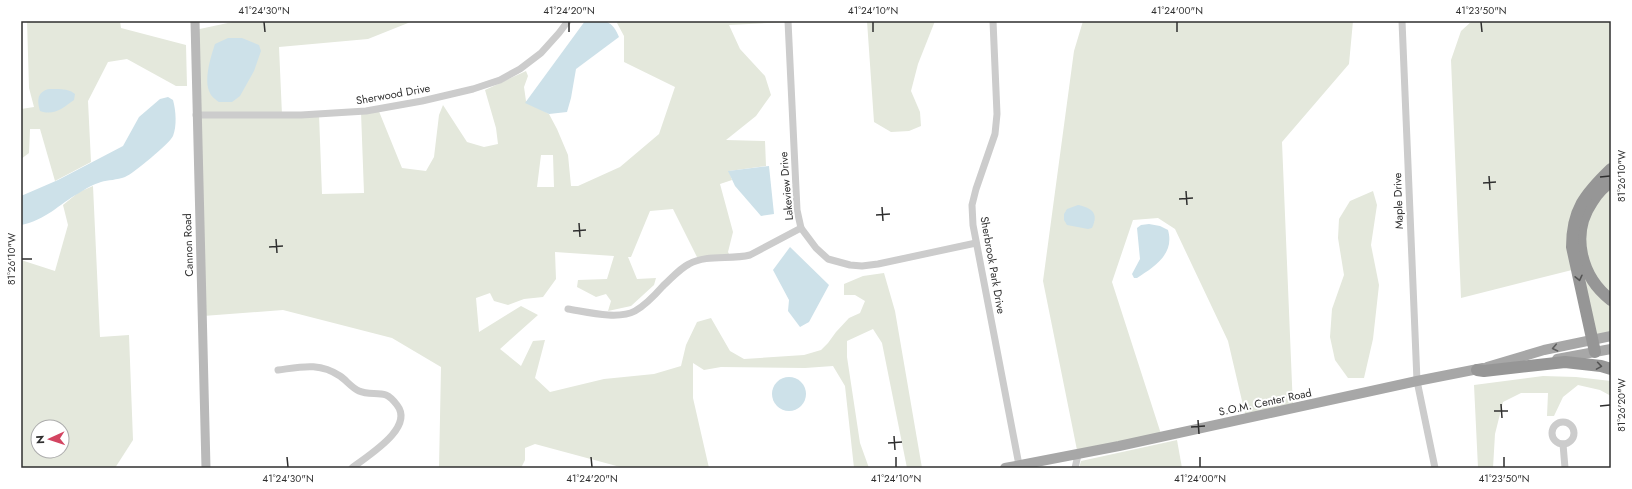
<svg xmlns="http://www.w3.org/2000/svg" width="1632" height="489" viewBox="0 0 1632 489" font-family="Jost,sans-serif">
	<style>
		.green { fill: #e4e8dc; fill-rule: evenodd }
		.water { fill: #cde1e9 }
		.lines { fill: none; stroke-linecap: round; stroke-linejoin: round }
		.minor { stroke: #ccc; stroke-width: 7 }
		.secondary { stroke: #b9b9b9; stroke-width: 9 }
		.primary { stroke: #a7a7a7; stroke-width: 10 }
		.motorway { stroke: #969696; stroke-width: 12 }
		.oneway { stroke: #535353 }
		.oneway2 { stroke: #5f5f5f }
		.ticks { fill: none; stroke: #2f2f2f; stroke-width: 1.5 }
		.labels { text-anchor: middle; stroke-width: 4; stroke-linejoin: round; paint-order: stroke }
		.street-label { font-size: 11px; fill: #2f2f2f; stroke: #fff }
		.neatline { fill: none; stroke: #2f2f2f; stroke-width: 1.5 }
		.ticks-label { font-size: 10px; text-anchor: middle; fill: #2f2f2f }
	</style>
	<rect width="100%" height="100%" fill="#fff"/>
	<!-- green -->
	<g class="green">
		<polygon points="27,21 120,21 121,28 186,45 187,86 176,86 127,59 108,62 88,101 91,162 55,181 40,129 30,129 29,153 21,159 21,109 34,107 29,88"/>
		<path d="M 237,21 L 413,21 L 368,39 L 279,47 L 282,115 L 319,114 L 322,194 L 364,193 L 361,112 L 378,109 L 402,168 L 426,171 L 434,157 L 439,115 L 443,105 L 467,142 L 484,147 L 498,144 L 496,128 L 485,90 L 526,71 L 528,76 L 524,87 L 526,101 L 549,114 L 557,129 L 568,155 L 571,186 L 578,186 L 620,167 L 659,134 L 675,87 L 624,62 L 624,36 L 617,23 L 619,21 L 788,21 L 788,22 L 729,25 L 740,49 L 765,76 L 771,95 L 756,116 L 726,140 L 765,141 L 766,166 L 729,171 L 732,180 L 720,184 L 733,232 L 728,252 L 731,258 L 699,261 L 673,209 L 650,211 L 631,257 L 628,257 L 637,279 L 656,278 L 654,285 L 631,306 L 608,311 L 611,301 L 606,294 L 596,297 L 577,287 L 578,280 L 607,279 L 614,256 L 555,252 L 556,279 L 543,297 L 524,299 L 508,305 L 494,301 L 490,293 L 476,298 L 479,332 L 521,306 L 538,315 L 500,349 L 521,366 L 533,341 L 545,340 L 535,378 L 550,392 L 604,379 L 654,374 L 681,366 L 686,345 L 697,322 L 711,318 L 730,351 L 744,359 L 804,355 L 821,350 L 828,343 L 836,332 L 849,318 L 860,313 L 865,301 L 855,295 L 844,295 L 844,284 L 863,276 L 884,273 L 895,311 L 922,468 L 907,468 L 882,343 L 873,329 L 847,341 L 847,357 L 860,443 L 869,468 L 854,468 L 845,386 L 833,366 L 805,368 L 721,367 L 704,370 L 693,363 L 693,398 L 709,468 L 624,468 L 535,444 L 525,448 L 525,460 L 521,468 L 439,468 L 441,367 L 392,338 L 283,310 L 203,316 L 195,30 ZM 541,155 L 553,155 L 554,187 L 537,187 Z"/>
		<polygon points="867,21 935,21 918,64 911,91 920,112 921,126 909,131 891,132 874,122"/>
		<polygon points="1083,21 1353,21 1349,64 1282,142 1293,408 1246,418 1228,341 1175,229 1158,218 1133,220 1112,282 1162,437 1078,455 1043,281 1074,51"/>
		<polygon points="1472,21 1611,21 1611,169 1600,179 1576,269 1461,298 1451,60 1461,31"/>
		<path d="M 93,186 L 100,337 L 129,335 L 133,440 L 115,468 L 21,468 L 21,260 L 55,271 L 68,225 L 63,205 L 79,192 ZM 38,427 L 62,427 L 62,451 L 38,451 Z"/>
		<polygon points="1611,188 1611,295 1597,281 1586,260 1586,222 1598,200"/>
		<polygon points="1373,191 1377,205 1371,245 1379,285 1373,339 1364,378 1348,378 1335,360 1330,337 1332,309 1344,275 1338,238 1339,219 1350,201"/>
		<polygon points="1583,273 1611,304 1611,331 1595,335"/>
		<polygon points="1543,376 1576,377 1611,381 1611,396 1600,390 1578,385 1563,397 1554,416 1547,416 1548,393 1521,393 1503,402 1495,434 1493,468 1478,468 1474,385"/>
		<polygon points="1177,440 1182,468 1079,468 1081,461"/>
	</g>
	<!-- water -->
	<g class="water">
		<path d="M 585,21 C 604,21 611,18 619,37 L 576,69 L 571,98 L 567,112 L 549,114 L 525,103 Z"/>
		<path d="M 228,38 L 242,38 L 259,45 L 261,51 L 254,71 L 240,96 L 232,102 L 219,102 C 216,100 211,96 210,93 C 203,81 211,56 215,44 Z"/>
		<path d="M 49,89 C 58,89 68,88 75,94 L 74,100 C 63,108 54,116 40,111 C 37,100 37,92 49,89 Z"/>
		<path d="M 168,97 L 173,100 C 176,111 177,126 173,136 C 170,143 133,174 125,177 C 117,180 108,180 101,182 C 94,184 85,189 79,193 C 58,205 46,220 21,225 L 21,196 L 58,180 L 123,146 L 139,117 L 160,99 Z"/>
		<polygon points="769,166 774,214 761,216 735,186 728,171"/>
		<path d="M 1078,205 C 1092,208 1099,213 1092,228 L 1088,229 L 1067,225 L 1064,220 L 1064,214 L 1067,209 Z"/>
		<path d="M 1149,224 L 1160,226 L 1168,230 C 1175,254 1154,267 1137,278 L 1134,278 L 1132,274 L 1140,259 L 1137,228 L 1141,225 Z"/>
		<polygon points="790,247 829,285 809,322 800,327 788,311 789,300 773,270"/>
		<circle cx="789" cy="394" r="17"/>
	</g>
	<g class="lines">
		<!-- minor -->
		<g class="minor">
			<polyline points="788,21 797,210 801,228 816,248 828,259 850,265 862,266 878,264 976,243"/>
			<polyline points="993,21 997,114 995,134 976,189 972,205 973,225 1019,465"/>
			<polyline points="1402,21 1417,381 1435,468"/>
			<polyline points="196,115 301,115 366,111 422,101 473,89 500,80 520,69 541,53 559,33 568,21"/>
			<path d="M 568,309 C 587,312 618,320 635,311 C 646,305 655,295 663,286 C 671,279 679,269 689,264 C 707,254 730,260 750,255 L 801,228"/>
			<path d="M 278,370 C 301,367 319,362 340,376 C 346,380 352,388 359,391 C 368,395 378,392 386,395 C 391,397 394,401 397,405 C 415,428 367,456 352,468"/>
			<circle cx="1563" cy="433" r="11"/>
			<polyline points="1563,444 1565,468"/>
			<polyline points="1075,468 1078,455"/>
		</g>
		<!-- secondary -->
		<polyline class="secondary" points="195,21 206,468"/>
		<!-- primary -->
		<g class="primary">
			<polyline points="1557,359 1611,349"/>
			<polyline points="1487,367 1544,350 1611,336"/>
			<polyline points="1005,468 1119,446 1417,381 1483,368"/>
		</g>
		<!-- motorway -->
		<g class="motorway">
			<path d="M 1611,182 C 1603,187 1597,194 1592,202 C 1570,234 1581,277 1611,300"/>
			<path d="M 1595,352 L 1572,247 C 1572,210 1585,194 1611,169"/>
			<polyline points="1477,370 1484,371 1565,362 1601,366 1611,369"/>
		</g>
	</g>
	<!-- one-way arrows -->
	<defs><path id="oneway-chevron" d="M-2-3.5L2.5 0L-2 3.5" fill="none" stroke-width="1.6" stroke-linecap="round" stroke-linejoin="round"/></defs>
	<g class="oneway">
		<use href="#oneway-chevron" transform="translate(1579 278) rotate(77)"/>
		<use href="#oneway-chevron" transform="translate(1599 366) rotate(9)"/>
	</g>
	<use class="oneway2" href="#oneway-chevron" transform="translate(1555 348) rotate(168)"/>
	<!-- ticks -->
	<path class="ticks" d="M 264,22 L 265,32M 569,22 L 569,32M 873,22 L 873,32M 1177,22 L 1177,32M 1481,22 L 1482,32M 1489,176 L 1490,190M 1600,177 L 1610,176M 1483,183 L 1496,182M 1186,191 L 1187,205M 1179,199 L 1193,198M 882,207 L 883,221M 876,215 L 890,214M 579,223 L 580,237M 573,231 L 586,230M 276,239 L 277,253M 269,247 L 283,246M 22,259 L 32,259M 1501,404 L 1502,418M 1600,406 L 1610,405M 1494,411 L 1508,411M 1198,420 L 1199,434M 1191,427 L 1205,426M 894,436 L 895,450M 888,443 L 902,442M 287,457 L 288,467M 591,457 L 592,467M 896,457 L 896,467M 1200,457 L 1200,467M 1504,457 L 1504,467"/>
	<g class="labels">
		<!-- street labels -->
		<g class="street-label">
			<text transform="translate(393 94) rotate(-10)" y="4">Sherwood Drive</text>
			<text transform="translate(786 186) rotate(-95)" y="4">Lakeview Drive</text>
			<text transform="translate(1398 201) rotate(-92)" y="4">Maple Drive</text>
			<text transform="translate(188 245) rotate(-92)" y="4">Cannon Road</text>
			<text transform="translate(993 265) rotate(80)" y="4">Sherbrook Park Drive</text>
			<text transform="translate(1265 402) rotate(-12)" y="4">S.O.M. Center Road</text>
		</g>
	</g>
	<!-- border -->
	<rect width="1632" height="489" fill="none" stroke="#ffffff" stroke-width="44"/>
	<!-- north arrow -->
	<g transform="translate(50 439) rotate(267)"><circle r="19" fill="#ffffff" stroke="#acacac"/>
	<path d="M0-3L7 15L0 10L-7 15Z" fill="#d34461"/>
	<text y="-6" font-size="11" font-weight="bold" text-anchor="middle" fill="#2f2f2f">N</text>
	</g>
	<rect x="22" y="22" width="1588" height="445" class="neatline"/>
	<g class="ticks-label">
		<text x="264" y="14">41°24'30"N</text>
		<text x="569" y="14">41°24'20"N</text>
		<text x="873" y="14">41°24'10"N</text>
		<text x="1177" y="14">41°24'00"N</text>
		<text x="1481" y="14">41°23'50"N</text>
		<text transform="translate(1621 176) rotate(-90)" y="4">81°26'10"W</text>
		<text transform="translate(11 259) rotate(-90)" y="4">81°26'10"W</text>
		<text transform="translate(1621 405) rotate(-90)" y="4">81°26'20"W</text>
		<text x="288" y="482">41°24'30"N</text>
		<text x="592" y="482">41°24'20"N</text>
		<text x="896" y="482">41°24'10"N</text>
		<text x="1200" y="482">41°24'00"N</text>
		<text x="1504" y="482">41°23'50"N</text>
	</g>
</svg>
